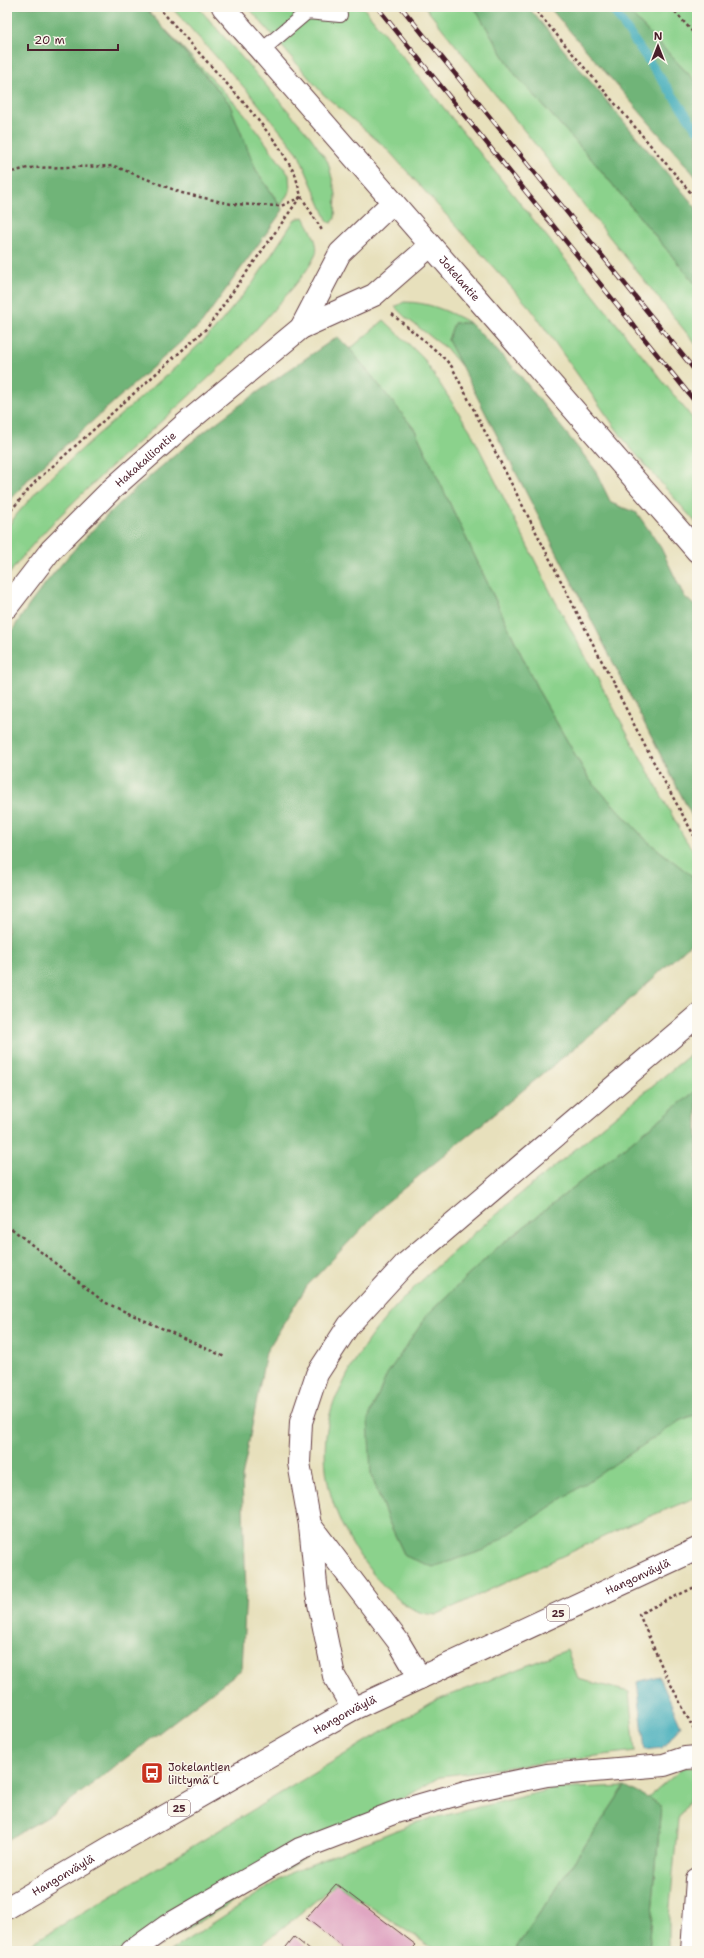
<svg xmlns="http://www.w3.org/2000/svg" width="704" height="1958" viewBox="0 0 704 1958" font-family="'Shantell Sans',sans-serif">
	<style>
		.green { fill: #8bd28c; stroke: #6a785c }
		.forest { fill: #70b478; stroke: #5d6a52 }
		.water { fill: #3cabb9; stroke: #436572 }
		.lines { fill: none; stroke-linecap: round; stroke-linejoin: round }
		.stream { stroke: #3cabb9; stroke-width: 9 }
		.building { fill: #e0a6c2 }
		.lane-casing { stroke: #623c41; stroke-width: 16 }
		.street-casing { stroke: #623c41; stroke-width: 24 }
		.secondary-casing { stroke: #623c41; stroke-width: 24 }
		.highway-casing { stroke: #623c41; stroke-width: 24 }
		.path { stroke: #623c41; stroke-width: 2.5; stroke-dasharray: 3 3; stroke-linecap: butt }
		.lane { stroke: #fff; stroke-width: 14 }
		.street { stroke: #fff; stroke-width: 22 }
		.secondary { stroke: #fff; stroke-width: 22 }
		.highway { stroke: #fff; stroke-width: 22 }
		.rail-casing { stroke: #4a1f2b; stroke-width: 4.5 }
		.rail { stroke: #fbf7ec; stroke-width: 3; stroke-dasharray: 9; stroke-linecap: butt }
		.labels { text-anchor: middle; stroke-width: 3; stroke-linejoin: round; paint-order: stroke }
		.shield { fill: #fbf7ec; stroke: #7f6065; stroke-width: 1 }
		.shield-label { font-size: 10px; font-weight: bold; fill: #4a1f2b }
		.street-label { font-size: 11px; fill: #4a1f2b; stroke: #fbf7ec }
		.poi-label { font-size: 11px; fill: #4a1f2b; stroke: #fbf7ec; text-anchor: start }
	</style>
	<rect width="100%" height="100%" fill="#fbf7ec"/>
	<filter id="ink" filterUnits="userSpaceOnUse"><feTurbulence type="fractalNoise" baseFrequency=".025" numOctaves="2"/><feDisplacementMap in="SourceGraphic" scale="8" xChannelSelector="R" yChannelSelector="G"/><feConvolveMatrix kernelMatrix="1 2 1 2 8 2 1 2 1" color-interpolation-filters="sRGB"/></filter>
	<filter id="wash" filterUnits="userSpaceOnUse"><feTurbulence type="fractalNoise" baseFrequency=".012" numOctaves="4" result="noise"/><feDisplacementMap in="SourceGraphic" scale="16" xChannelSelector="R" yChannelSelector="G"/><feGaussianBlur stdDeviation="0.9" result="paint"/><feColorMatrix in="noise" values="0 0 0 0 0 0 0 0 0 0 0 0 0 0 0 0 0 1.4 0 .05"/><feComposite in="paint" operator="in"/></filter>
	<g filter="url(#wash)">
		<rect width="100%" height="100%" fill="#e7e0bc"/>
		<!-- green -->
		<g class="green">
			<polygon points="171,7 198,7 310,136 328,162 336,194 335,218 332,223 328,222 298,153 251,95"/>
			<polygon points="248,7 363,7 697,424 697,524 627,444 531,309 386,148 323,94"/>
			<polygon points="425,7 474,7 514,73 593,161 697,286 697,346"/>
			<polygon points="628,7 697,7 697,83 632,15"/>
			<polygon points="166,30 244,113 289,175 290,190 281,206 256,170 229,103"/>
			<path d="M 304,217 C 309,227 321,245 315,256 C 305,277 283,298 268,316 C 218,374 158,423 102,475 C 68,507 34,539 7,577 L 7,528 L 17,514 L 39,489 L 94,438 L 177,366 L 214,330 L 253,283 L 295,219 Z"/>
			<path d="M 404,302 C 429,302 448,311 470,323 L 454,323 L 448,340 L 462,367 L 447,349 L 405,317 L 395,307 Z"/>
			<polygon points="384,320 423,358 470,430 552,595 685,839 697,856 697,880 647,841 589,779 538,690 415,430 350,349"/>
			<path d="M 697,1049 L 697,1090 L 497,1248 L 428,1314 L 371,1474 L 388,1520 L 405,1556 L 681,1420 L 697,1414 L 697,1497 L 631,1524 L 436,1615 C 430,1614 422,1614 417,1611 C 389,1599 358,1558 345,1531 C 325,1492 319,1450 332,1407 C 334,1400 339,1393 342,1386 C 368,1329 406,1294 452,1253 C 482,1226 512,1200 544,1175 C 595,1133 646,1091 697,1049 Z"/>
			<polygon points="567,1650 578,1679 629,1692 635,1751 441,1776 151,1951 19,1951 430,1703"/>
			<polygon points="684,1767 695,1768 697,1785 678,1819 669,1918 669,1951 649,1951 661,1805 648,1798"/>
			<polygon points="625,1786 514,1951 437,1951 336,1884 254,1951 170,1951 290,1873 414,1823 553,1789"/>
		</g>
		<!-- forest -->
		<g class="forest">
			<polygon points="7,7 145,7 229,103 256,170 283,210 201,324 31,476 7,504"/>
			<polygon points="474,7 528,7 697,209 697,286 593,161 514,73"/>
			<polygon points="549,7 628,7 632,15 697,83 697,178"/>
			<polygon points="454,323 470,323 515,369 594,468 611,503 637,513 661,548 684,596 697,608 697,826 448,340"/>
			<path d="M 337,337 L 350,349 L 415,430 L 538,690 L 589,779 L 647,841 L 697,880 L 697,938 L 601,1026 L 386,1203 L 307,1286 L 266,1352 L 242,1478 L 246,1590 L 242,1669 L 53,1814 L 7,1840 L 7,639 C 82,514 218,418 337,337 Z"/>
			<polygon points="697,1090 697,1414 681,1420 485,1550 433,1567 405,1556 388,1520 371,1474 368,1419 387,1374 428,1314 497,1248"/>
			<polygon points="625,1786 661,1805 649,1951 514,1951"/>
		</g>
		<!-- water -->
		<polygon class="water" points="659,1676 681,1726 662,1748 645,1750 637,1682"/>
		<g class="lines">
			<!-- stream -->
			<polyline class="stream" points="611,7 697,130"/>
		</g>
		<g id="blocks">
			<!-- building -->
			<g class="building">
				<polygon points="336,1884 416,1945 410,1951 348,1951 306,1918"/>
				<polygon points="294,1937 311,1951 283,1951"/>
			</g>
		</g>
	</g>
	<g filter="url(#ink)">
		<use href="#blocks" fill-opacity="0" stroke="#623c41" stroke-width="1"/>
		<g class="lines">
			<!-- lane casing -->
			<g class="lane-casing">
				<polyline id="lane" points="261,51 307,12 340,15"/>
			</g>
			<!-- street casing -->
			<g class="street-casing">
				<g id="street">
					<polyline points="301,328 340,253 393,202"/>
					<path id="s1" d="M 7,607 L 51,550 L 112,489 L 185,424 L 301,328 L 374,295 L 430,246"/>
					<polyline points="132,1951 167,1926 300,1849 396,1812 465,1792 547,1775 664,1765 685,1758 697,1757"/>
				</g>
			</g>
			<!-- secondary casing -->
			<g class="secondary-casing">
				<g id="secondary">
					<path id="s2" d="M 223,7 L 697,551"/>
					<polyline points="692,1951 697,1879"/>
				</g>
			</g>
			<!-- highway casing -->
			<g class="highway-casing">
				<g id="highway">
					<polyline points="310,1525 398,1641 420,1678"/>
					<polyline points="353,1709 334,1676 317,1594 310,1525 299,1463 301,1422 317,1374 349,1325 404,1265 697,1016"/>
					<path id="s3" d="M 7,1908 L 109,1848 L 353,1709 L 697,1549"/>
				</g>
			</g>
			<!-- path -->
			<g class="path">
				<polyline points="158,7 245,104 278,145 295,174 301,196 323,232"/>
				<polyline points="533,7 697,200"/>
				<polyline points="671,7 697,37"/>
				<polyline points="7,173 28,168 114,166 182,193 231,204 281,206 301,197"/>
				<path d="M 392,314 C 412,332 435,347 452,367 L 646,748 L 697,841"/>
				<polyline points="7,515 35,482 207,328 301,196"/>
				<polyline points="7,1225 104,1302 225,1357"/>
				<polyline points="694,1730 663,1669 639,1614 697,1586"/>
			</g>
			<!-- lane -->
			<use href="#lane" class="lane"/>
			<!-- street -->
			<use href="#street" class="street"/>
			<!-- secondary -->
			<use href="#secondary" class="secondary"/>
			<!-- highway -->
			<use href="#highway" class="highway"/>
			<!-- rail casing -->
			<g class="rail-casing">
				<g id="rail">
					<polyline points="377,7 697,404"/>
					<polyline points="401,7 697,373"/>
				</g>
			</g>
			<!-- rail -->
			<use href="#rail" class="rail"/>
		</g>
	</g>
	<!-- icons -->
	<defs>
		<g id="bus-square" transform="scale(1.15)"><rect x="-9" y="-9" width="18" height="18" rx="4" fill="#c8321e" stroke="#fbf7ec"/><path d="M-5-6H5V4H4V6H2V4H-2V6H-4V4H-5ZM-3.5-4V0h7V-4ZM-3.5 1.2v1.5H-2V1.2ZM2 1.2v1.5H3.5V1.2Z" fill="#fff"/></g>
	</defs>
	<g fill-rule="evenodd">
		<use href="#bus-square" x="152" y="1773"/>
	</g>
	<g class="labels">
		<!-- shield labels -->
		<g class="shield">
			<rect x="547" y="1605" width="22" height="16" rx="3"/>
			<rect x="168" y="1800" width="22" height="16" rx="3"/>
		</g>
		<g class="shield-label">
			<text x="558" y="1617">25</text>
			<text x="179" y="1812">25</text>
		</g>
		<!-- street labels -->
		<g class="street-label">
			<text dy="4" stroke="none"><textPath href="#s2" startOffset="360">Jokelantie</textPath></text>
			<text dy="4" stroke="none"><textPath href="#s1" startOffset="203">Hakakalliontie</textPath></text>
			<text dy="4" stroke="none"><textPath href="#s3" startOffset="713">Hangonväylä</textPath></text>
			<text dy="4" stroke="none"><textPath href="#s3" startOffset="389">Hangonväylä</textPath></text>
			<text dy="4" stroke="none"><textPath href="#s3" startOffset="65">Hangonväylä</textPath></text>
		</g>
		<!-- poi labels -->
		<g class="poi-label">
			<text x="168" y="1771">Jokelantien<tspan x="168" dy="13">liittymä L</tspan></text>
		</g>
	</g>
	<!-- margin -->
	<rect width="704" height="1958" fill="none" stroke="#fbf7ec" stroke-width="24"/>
	<!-- north arrow -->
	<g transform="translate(658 46)" stroke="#fbf7ec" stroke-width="3" paint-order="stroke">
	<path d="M0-3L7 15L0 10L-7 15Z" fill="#4a1f2b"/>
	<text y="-6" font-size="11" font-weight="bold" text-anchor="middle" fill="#4a1f2b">N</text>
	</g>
	<!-- scale -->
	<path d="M28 44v6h90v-6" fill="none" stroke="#4a1f2b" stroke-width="2"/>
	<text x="34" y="44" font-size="12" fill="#4a1f2b" stroke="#fbf7ec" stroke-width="3" paint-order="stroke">20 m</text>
</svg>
